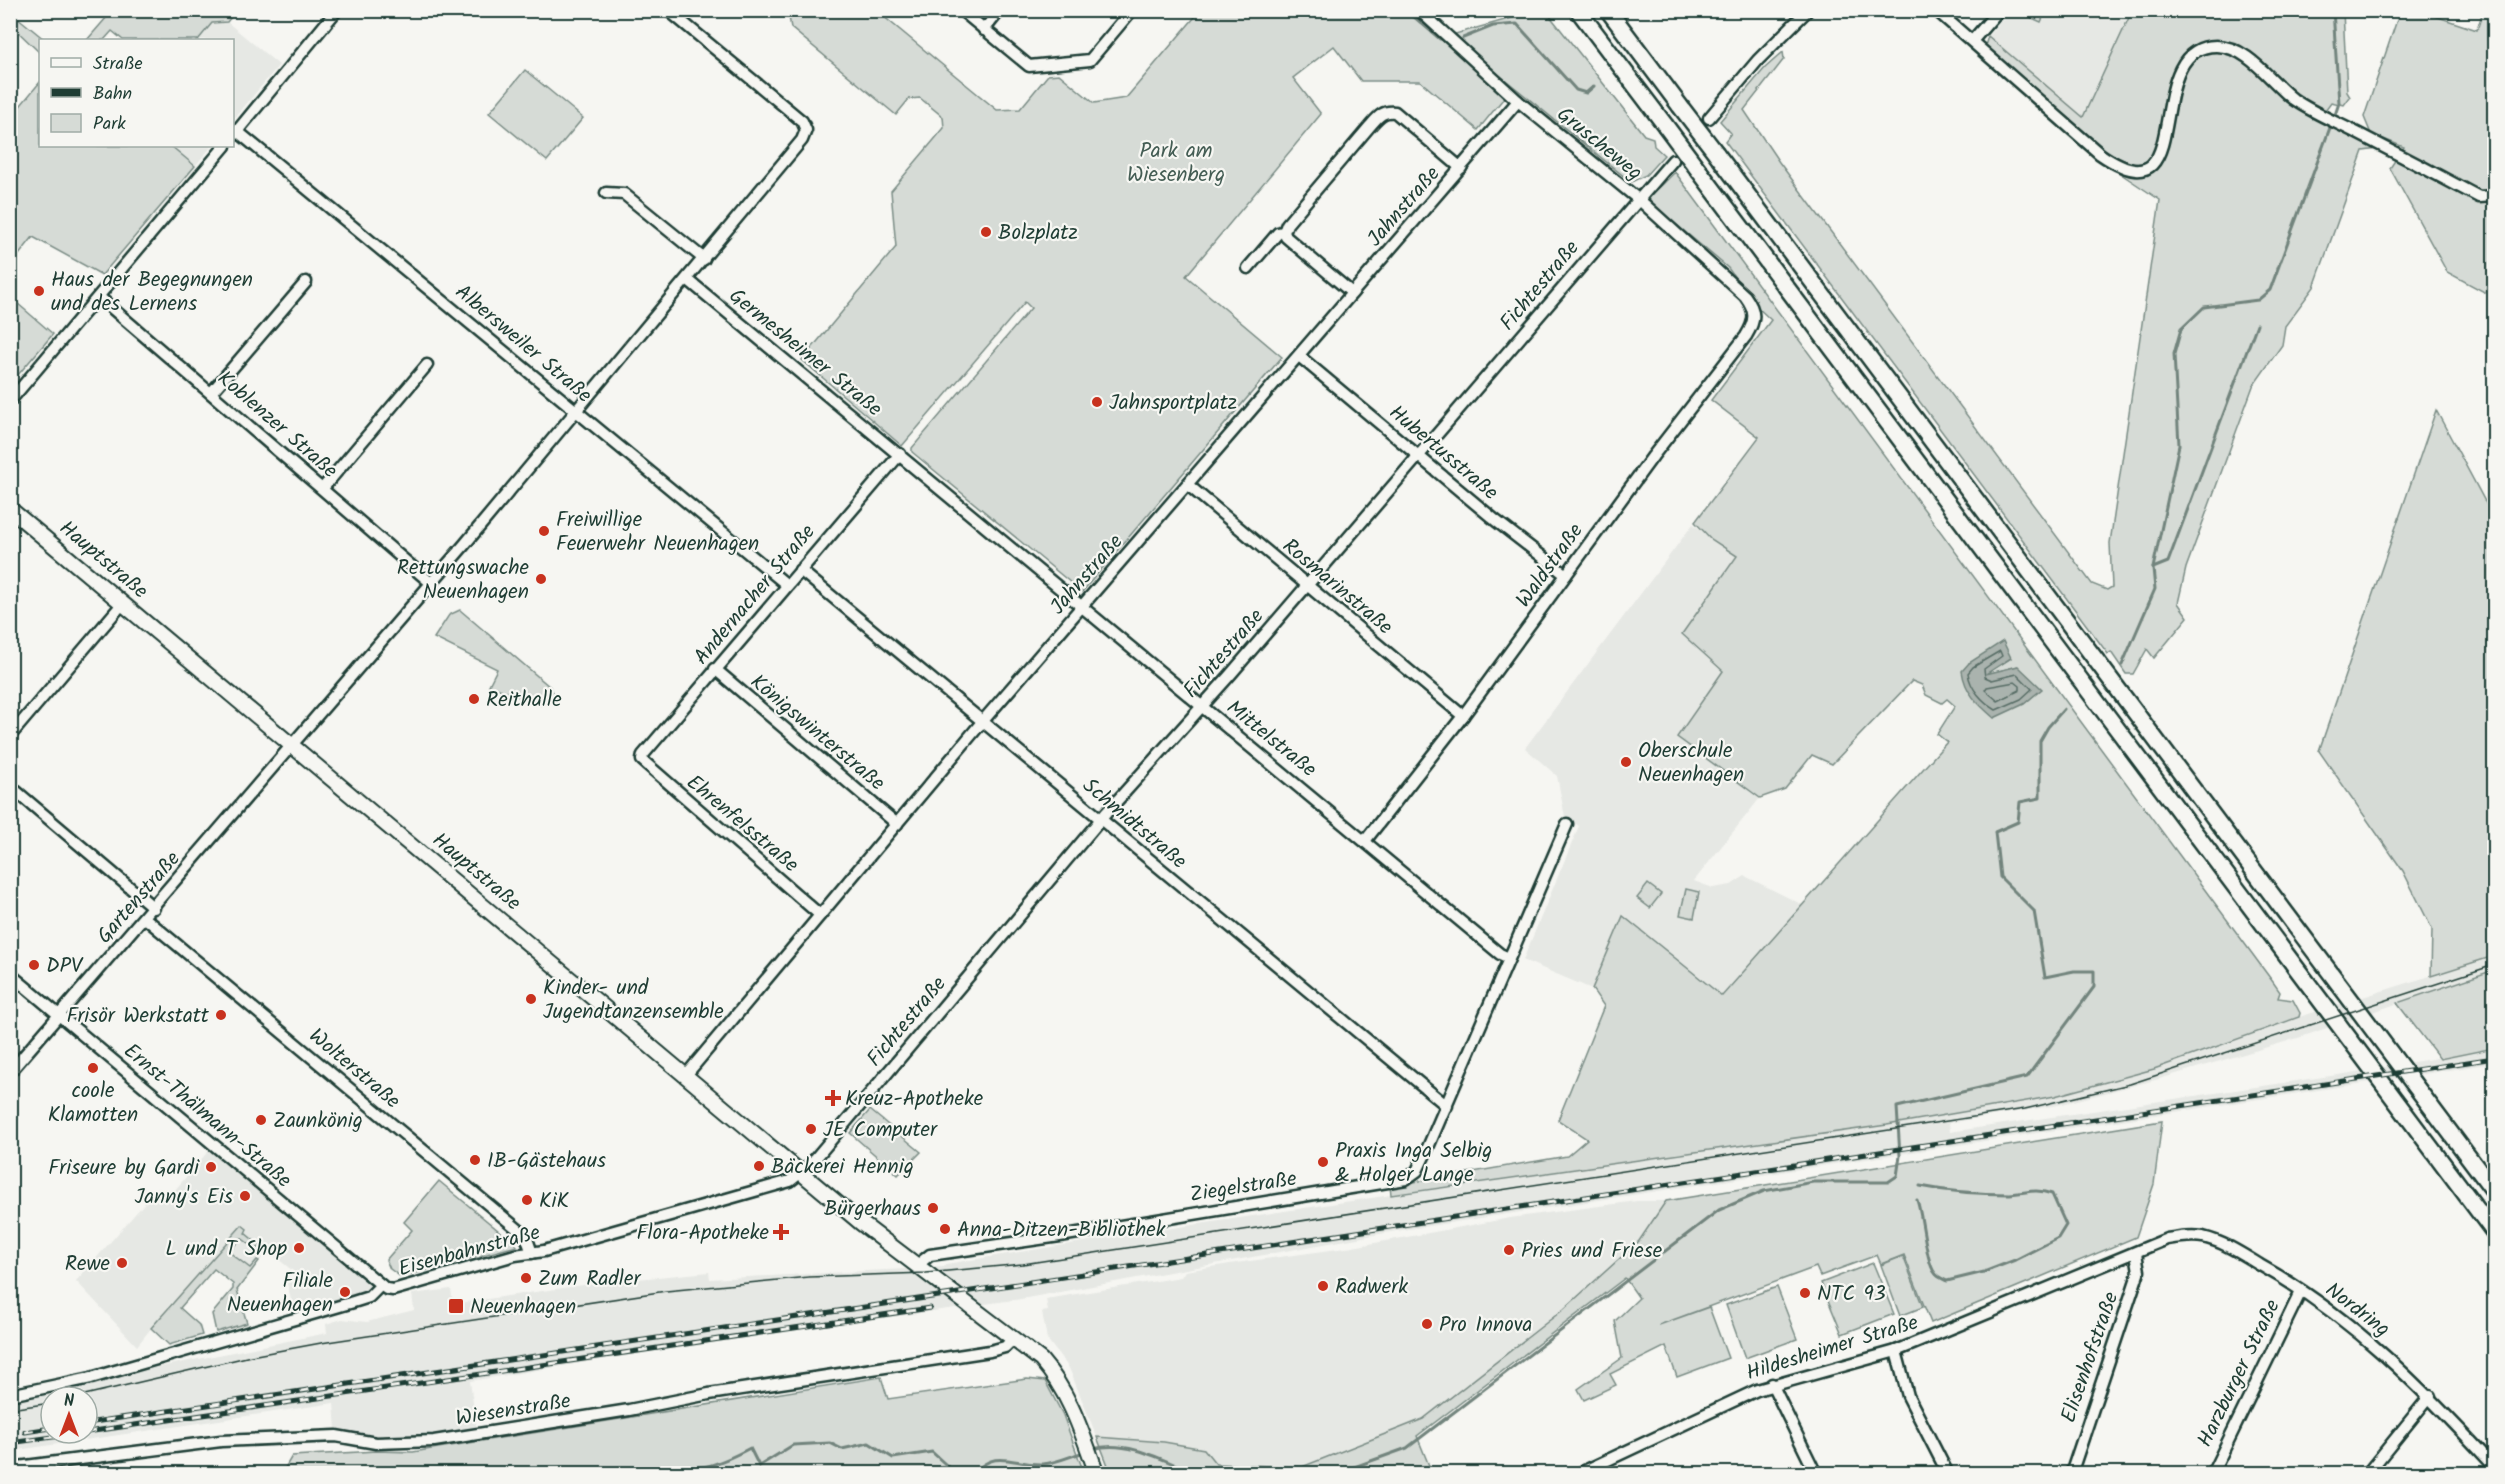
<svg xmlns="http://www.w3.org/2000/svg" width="2505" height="1484" viewBox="0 0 2505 1484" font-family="Kalam,sans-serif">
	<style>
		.built { fill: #e6e8e4; fill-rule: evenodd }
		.green { fill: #d6dbd6; stroke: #7a8c85; stroke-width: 1.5; fill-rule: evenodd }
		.water { fill: #aab3ae; stroke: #72847d; stroke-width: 1.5 }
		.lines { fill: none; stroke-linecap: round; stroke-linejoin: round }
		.shore { stroke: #576c65; stroke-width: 1.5 }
		.stream { stroke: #72847d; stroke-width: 3 }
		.minor-tunnel { stroke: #cbd1cc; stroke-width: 10; stroke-dasharray: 10 5; stroke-linecap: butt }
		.minor-casing { stroke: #1f3d34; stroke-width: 15 }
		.major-casing { stroke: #1f3d34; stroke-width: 18 }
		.highway-casing { stroke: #1f3d34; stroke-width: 20 }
		.minor { stroke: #f6f6f2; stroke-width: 10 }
		.major { stroke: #f6f6f2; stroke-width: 14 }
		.highway { stroke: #f6f6f2; stroke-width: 15 }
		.tram { stroke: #1f3d34; stroke-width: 1.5 }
		.rail-casing { stroke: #1f3d34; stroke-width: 5 }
		.rail { stroke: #f6f6f2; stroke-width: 3; stroke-dasharray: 9; stroke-linecap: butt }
		.highway-bridge-casing { stroke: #1f3d34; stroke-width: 20; stroke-linecap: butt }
		.highway-bridge { stroke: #f6f6f2; stroke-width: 15 }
		.poi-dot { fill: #c8321e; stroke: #f6f6f2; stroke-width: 2 }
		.labels { text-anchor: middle; stroke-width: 4.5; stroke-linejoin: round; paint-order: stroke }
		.street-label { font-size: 21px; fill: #1f3d34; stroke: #f6f6f2 }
		.park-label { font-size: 21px; fill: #445d54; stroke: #f6f6f2 }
		.poi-label { font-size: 21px; fill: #1f3d34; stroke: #f6f6f2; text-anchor: start }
	</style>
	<rect width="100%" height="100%" fill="#f6f6f2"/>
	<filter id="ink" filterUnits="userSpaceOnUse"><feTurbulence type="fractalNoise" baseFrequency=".0167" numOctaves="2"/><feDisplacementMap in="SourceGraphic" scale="12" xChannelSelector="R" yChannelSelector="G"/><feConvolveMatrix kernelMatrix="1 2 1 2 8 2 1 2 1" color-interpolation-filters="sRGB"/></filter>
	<g filter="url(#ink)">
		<!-- built -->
		<g class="built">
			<polygon points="2009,11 2016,11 2040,21 2046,11 2132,11 2083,117 1988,36"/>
			<polygon points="227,22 279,65 233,120 232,40 198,40 212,23"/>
			<polygon points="171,146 212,146 195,166"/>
			<polygon points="1693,524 1737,556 1682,634 1723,671 1677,737 1760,798 1694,881 1713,888 1731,885 1745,876 1803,905 1721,996 1623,916 1592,989 1523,960 1579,826 1565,817 1557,776 1525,748"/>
			<path d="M 2494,956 L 2494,970 L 2298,1038 L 2159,1079 L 2058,1105 L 1949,1123 L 1950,1132 L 2351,1073 L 2494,1048 L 2494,1063 L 1396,1231 L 1021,1299 L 715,1341 L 470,1381 L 477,1432 L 396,1440 L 336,1430 L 334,1403 L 11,1451 L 10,1397 L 327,1333 L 326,1324 L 342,1319 L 367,1322 L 414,1310 L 412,1294 L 451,1289 L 453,1304 L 597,1283 L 709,1272 L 710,1279 L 944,1267 L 946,1264 L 1120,1236 L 1391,1195 L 1887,1125 L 2055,1096 L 2114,1081 L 2182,1060 L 2299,1017 ZM 51,1397 L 87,1397 L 87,1433 L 51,1433 Z"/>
			<polygon points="210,1149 370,1284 369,1293 295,1317 287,1283 298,1275 268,1251 252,1270 229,1252 180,1308 172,1302 137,1346 76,1281 158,1188 169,1197"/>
			<polygon points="1637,1201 1666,1201 1639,1241 1564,1309 1423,1419 1302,1467 1216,1464 1204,1449 1164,1442 1097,1437 1069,1368 1047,1339 1042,1312 1048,1311 1046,1299 1181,1277 1185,1271 1236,1263 1353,1247 1510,1218"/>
		</g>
		<!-- green -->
		<g class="green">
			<polygon points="113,10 236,10 236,11 227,22 212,23 198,40 123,40 112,31 104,40 87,40"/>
			<polygon points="788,11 877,11 997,110 1020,109 1048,75 1059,74 1094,103 1126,98 1200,11 1408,11 1503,93 1503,99 1478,130 1420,81 1361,81 1334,46 1293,78 1321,114 1186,276 1282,357 1082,592 912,452 912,448 1031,308 1025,302 902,446 802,360 896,247 891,191 944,128 943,117 920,98 909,99 896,115 791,28"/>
			<polygon points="1524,11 1546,11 1644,135 1653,138 1654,146 1664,155 1646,175 1631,182 1454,38 1455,34 1526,14"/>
			<polygon points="2016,11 2046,11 2041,22"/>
			<path d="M 2132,11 L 2343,11 L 2347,92 L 2350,97 L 2344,105 L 2331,102 L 2323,113 C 2312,106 2299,99 2288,91 C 2258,68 2241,30 2197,46 C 2183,51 2173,68 2169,81 C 2161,107 2164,138 2150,161 L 2130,165 L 2120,162 L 1985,46 L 1988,36 L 2083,117 Z"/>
			<polygon points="2400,11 2420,11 2477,30 2483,11 2494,11 2494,268 2486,293 2447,272 2390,168 2404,147 2371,134 2364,117"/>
			<polygon points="17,17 45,40 40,40 40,53 11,25"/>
			<path d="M 2216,51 L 2240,58 L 2275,89 L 2378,149 L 2363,151 L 2314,287 L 2285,326 L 2282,345 L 2253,386 L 2186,568 L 2178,603 L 2188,617 L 2154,658 L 2147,649 L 2133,674 L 2126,674 L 2111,652 L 2108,654 L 1725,141 L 1731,133 L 1720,121 L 1765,68 L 1783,52 L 1784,59 L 1744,110 L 1779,162 L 2092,584 L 2107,590 L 2112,587 L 2110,543 L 2160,200 L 2109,166 C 2175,202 2163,132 2175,94 C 2177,85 2183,72 2188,64 C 2195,55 2206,53 2216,51 Z"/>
			<polygon points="525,70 583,118 547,161 489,113"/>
			<polygon points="40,82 40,146 171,146 195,166 102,275 33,237 11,265 11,117"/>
			<path d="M 1675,172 L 2273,982 L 2280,992 L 2278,998 L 2293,1000 L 2300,1013 L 2299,1017 L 2154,1069 L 2055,1096 L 1887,1125 L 1391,1195 L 1390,1186 L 1567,1156 L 1587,1139 L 1558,1120 L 1604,1006 L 1592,989 L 1623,916 L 1722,996 L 1947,742 L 1937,734 L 1955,706 L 1947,699 L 1942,703 L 1926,695 L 1922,685 L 1912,681 L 1832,764 L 1812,755 L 1785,789 L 1760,798 L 1677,737 L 1723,671 L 1682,634 L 1737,556 L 1711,539 L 1695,522 L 1759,437 L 1711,400 L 1771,320 L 1755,305 L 1728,268 L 1652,204 L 1649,198 ZM 2011,658 L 1984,675 L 2018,666 L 1976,702 L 1969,663 Z"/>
			<polygon points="17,303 53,334 11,383 11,310"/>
			<polygon points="2436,410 2488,507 2494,505 2494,956 2431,976 2432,929 2403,871 2319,751"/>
			<polygon points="460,610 550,687 554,694 553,702 539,705 489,685 497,669 434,638 449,615"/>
			<polygon points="1648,884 1661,894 1650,908 1637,898"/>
			<polygon points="1686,889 1699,892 1694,918 1680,915"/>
			<polygon points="2494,970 2494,1048 2440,1059 2397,1003"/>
			<polygon points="870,1110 921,1152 898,1175 850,1133"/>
			<polygon points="2162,1121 2154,1184 2136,1237 1931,1323 1904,1255 1881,1264 1877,1255 1820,1276 1816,1267 1659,1325 1709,1307 1728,1358 1677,1377 1666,1346 1610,1374 1616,1385 1584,1400 1578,1389 1622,1358 1615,1321 1639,1298 1625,1278 1417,1436 1432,1473 1111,1473 1097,1437 1164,1442 1204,1449 1216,1464 1302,1467 1423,1419 1564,1309 1639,1241 1666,1201"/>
			<polygon points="439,1181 517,1246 401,1277 390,1269 386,1260 412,1230 404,1222"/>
			<polygon points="242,1225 247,1229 245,1233 263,1248 255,1248 241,1238 229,1252 250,1268 257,1260 259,1261 237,1290 247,1323 216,1332 212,1314 233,1289 233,1284 214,1269 180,1308 199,1325 202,1335 169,1345 151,1328"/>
			<polygon points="1903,1256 1923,1307 1900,1316 1881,1265"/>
			<polygon points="1873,1263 1894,1314 1842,1334 1821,1283"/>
			<polygon points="1777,1287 1797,1339 1745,1358 1726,1305"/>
			<polygon points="881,1377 888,1399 1027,1379 1045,1381 1063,1415 1084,1473 282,1473 292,1456 376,1451 413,1452"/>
		</g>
		<!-- water -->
		<path class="water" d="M 2003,641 L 2011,658 L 1986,674 L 2018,666 L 2042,689 L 2024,704 L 1994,718 C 1978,704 1965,693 1962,671 L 1969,663 Z"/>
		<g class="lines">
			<!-- shore -->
			<g class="shore">
				<path d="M 2000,651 L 2002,656 L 1984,669 L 1985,677 L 1992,680 L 2017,674 L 2032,689 L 2021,699 L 1996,710 C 1983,702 1970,689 1968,673 L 1973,667 Z"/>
				<polygon points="2015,682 2020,686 2020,690 1998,701 1985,690 1987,687"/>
			</g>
			<!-- stream -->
			<g class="stream">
				<polyline points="1406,10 1440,39 1445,39"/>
				<polyline points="2333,10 2339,103 2334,118"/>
				<polyline points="1463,38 1493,26 1517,24 1576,90 1586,93 1594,86"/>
				<polyline points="2153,568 2168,562 2257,324"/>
				<polyline points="2122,665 2155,589 2153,568 2179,445 2174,354 2181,329 2204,307 2258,300 2270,290 2331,125"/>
				<path d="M 1917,1200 C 1923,1217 1926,1263 1935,1273 C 1937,1277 1943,1279 1947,1281 L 1984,1272 L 2015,1260 L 2058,1238 L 2066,1225 L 2052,1194 C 2033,1188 2028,1193 2010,1194 C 1980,1194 1950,1192 1920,1186"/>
				<path d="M 1093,1449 C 1127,1439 1165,1461 1197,1474"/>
				<path d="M 651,1474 L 660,1467 C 698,1472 716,1466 750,1448 L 759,1466 L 793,1445 L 830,1443 L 842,1449 L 869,1443 L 893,1458 L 932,1452 L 956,1474"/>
				<path d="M 974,1474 C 995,1447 1015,1466 1043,1464 C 1056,1463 1071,1456 1084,1452"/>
				<polyline points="1335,1474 1407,1448 1719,1210 1764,1191 1813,1182 1888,1182 1897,1176 1900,1156 1897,1107 2027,1077 2094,987 2094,971 2074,971 2045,977 2034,911 2000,877 1995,832 2018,822 2020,802 2040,798 2040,741 2048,727 2064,709"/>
			</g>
			<!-- minor-tunnel -->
			<polyline class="minor-tunnel" points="1673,160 1709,118"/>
			<!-- minor casing -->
			<g class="minor-casing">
				<g id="minor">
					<polyline points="961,10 1029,66 1090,60 1132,10"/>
					<path d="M 1936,10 L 2100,154 C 2201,224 2137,46 2216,46 C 2248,46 2270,81 2293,99 C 2313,113 2336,122 2357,133 C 2398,154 2438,175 2479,197 L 2494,196"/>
					<polyline points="984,30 1000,10"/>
					<polyline points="1973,40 1999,10"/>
					<polyline points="1709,118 1758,60 1808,10"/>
					<polyline points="237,131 787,585"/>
					<polyline points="233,136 337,10"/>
					<polyline points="606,193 624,194 704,259"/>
					<polyline points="1248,268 1278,233 1284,232"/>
					<polyline points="687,279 1500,954 1509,958"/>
					<path d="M 1352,293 L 1286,237 L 1284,232 L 1287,224 L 1370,126 C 1378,117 1383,110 1395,112 L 1461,168"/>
					<polyline points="99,297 431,583"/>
					<polyline points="1299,356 1495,520 1566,575"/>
					<polyline points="211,393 306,282"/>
					<polyline points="10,401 225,146"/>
					<polyline points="1188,485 1463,716"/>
					<polyline points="323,488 427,365"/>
					<polyline points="800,570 1447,1106"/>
					<polyline points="715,669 897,824"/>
					<polyline points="10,736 123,603"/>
					<polyline points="10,786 154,908"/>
					<path d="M 1365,841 L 1463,716 L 1653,456 L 1746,336 C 1756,320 1756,311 1745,296 L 1644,204 L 1518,101 L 1419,10"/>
					<polyline points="820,915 642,760 643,755 900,454"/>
					<polyline points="145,918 526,1236 532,1253"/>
					<polyline points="10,974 386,1289 393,1290 515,1255 544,1251 790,1181 809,1166 1107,812 1230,675 1673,160"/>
					<polyline points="10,1072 465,544 802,140 806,130 802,121 668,10"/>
					<polyline points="686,1075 982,722 1518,101"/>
					<polyline points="916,1266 930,1255 1060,1236 1406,1179 1417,1171 1426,1152 1567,824"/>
					<polyline points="1896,1351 1908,1396 1948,1474"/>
					<polyline points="1772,1384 1816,1474"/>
					<polyline points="10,1395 91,1378 350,1303 369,1297 381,1285"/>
					<polyline points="10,1468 221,1441 336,1436 376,1443 434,1441 629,1410 709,1394 990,1351 1005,1347 1014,1338"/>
					<path d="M 1578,1474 L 1757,1390 L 1896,1351 L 2167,1239 C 2179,1237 2191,1235 2203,1237 C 2224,1242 2242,1254 2260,1265 C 2352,1316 2424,1390 2494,1466"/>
					<polyline points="2071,1474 2139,1271 2136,1253"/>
					<polyline points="2212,1474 2301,1291"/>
					<polyline points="2367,1474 2430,1396"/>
				</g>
			</g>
			<!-- major casing -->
			<g class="major-casing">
				<path id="major" d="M 10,509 L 861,1223 L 1041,1360 C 1070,1393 1082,1433 1097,1474"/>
			</g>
			<!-- highway casing -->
			<g class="highway-casing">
				<g id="highway">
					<polyline points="1578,10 1665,125"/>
					<polyline points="1608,10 1680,106"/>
					<polyline points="1716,153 2494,1191"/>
					<polyline points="1700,172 2494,1232"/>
				</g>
			</g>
			<!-- minor -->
			<use href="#minor" class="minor"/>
			<!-- major -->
			<use href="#major" class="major"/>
			<!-- highway -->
			<use href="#highway" class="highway"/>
			<!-- tram -->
			<g class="tram">
				<polyline points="76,1397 251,1356 321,1343 666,1291 809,1277 926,1273 1023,1264 2025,1109 2130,1084 2494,965"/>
				<polyline points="10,1409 51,1403"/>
			</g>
			<!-- rail casing -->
			<g class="rail-casing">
				<g id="rail">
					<polyline points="87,1423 952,1294 2494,1058"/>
					<polyline points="25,1432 51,1428"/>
					<polyline points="87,1432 930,1308"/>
					<polyline points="10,1443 81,1433"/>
				</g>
			</g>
			<!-- rail -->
			<use href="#rail" class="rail"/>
			<!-- highway-bridge casing -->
			<g class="highway-bridge-casing">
				<g id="highway-bridge">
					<polyline points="1680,106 1716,153"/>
					<polyline points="1665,125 1700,172"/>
				</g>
			</g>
			<!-- highway-bridge -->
			<use href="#highway-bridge" class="highway-bridge"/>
		</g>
	</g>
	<!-- markers -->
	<g class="poi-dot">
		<circle cx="986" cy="232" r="6"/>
		<circle cx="39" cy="291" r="6"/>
		<circle cx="1097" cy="402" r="6"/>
		<circle cx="544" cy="531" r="6"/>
		<circle cx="541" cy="579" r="6"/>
		<circle cx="474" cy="699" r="6"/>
		<circle cx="1626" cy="762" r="6"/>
		<circle cx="34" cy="965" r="6"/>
		<circle cx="531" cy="999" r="6"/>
		<circle cx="221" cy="1015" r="6"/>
		<circle cx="93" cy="1068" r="6"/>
		<path d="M830 1089h6v6h6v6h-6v6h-6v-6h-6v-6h6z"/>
		<circle cx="261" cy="1120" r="6"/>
		<circle cx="811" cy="1129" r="6"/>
		<circle cx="475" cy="1160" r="6"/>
		<circle cx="1323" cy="1162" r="6"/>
		<circle cx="759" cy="1166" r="6"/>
		<circle cx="211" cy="1167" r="6"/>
		<circle cx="245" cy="1196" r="6"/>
		<circle cx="527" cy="1200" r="6"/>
		<circle cx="933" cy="1208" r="6"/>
		<circle cx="945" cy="1229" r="6"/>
		<path d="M778 1223h6v6h6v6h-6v6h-6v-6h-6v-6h6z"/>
		<circle cx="299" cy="1248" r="6"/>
		<circle cx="1509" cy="1250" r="6"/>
		<circle cx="122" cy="1263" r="6"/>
		<circle cx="526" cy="1278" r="6"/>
		<circle cx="1323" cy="1286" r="6"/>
		<circle cx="345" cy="1292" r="6"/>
		<circle cx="1805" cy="1293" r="6"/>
		<rect x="448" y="1298" width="16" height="16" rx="3"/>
		<circle cx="1427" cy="1324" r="6"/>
	</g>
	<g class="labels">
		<!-- street labels -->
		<g class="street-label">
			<text transform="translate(1600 143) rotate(39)" y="7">Gruscheweg</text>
			<text transform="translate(1403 206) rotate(-49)" y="7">Jahnstraße</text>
			<text transform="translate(1539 285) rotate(-50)" y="7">Fichtestraße</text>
			<text transform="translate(524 343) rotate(40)" y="7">Albersweiler Straße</text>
			<text transform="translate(806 352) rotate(39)" y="7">Germesheimer Straße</text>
			<text transform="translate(278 424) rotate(41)" y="7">Koblenzer Straße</text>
			<text transform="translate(1444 452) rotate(40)" y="7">Hubertusstraße</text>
			<text transform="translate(104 559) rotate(40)" y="7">Hauptstraße</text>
			<text transform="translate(1549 565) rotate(-54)" y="7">Waldstraße</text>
			<text transform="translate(1086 574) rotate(-49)" y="7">Jahnstraße</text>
			<text transform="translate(1338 586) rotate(40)" y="7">Rosmarinstraße</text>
			<text transform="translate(754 594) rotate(-50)" y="7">Andernacher Straße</text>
			<text transform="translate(1223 653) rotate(-49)" y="7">Fichtestraße</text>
			<text transform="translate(818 732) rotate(40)" y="7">Königswinterstraße</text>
			<text transform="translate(1272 738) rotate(39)" y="7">Mittelstraße</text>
			<text transform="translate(743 823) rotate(40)" y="7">Ehrenfelsstraße</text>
			<text transform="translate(1135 823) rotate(40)" y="7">Schmidtstraße</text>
			<text transform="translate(477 871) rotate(40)" y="7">Hauptstraße</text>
			<text transform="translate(138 897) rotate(-49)" y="7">Gartenstraße</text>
			<text transform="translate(906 1021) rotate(-50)" y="7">Fichtestraße</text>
			<text transform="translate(355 1068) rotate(40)" y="7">Wolterstraße</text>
			<text transform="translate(208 1115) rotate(40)" y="7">Ernst-Thälmann-Straße</text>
			<text transform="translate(1243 1186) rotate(-9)" y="7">Ziegelstraße</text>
			<text transform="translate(469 1250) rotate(-15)" y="7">Eisenbahnstraße</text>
			<text transform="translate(2358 1309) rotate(37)" y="7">Nordring</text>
			<text transform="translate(1832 1347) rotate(-17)" y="7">Hildesheimer Straße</text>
			<text transform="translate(2089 1357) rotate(-71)" y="7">Elisenhofstraße</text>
			<text transform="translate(2238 1373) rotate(-64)" y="7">Harzburger Straße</text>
			<text transform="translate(513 1409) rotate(-9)" y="7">Wiesenstraße</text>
		</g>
		<!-- park labels -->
		<g class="park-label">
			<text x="1176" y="157">Park am<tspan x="1176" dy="24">Wiesenberg</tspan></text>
		</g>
		<!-- poi labels -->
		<g class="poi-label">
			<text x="998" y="239">Bolzplatz</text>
			<text x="51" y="286">Haus der Begegnungen<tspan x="51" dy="24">und des Lernens</tspan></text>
			<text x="1109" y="409">Jahnsportplatz</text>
			<text x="556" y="526">Freiwillige<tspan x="556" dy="24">Feuerwehr Neuenhagen</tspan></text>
			<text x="529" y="574" text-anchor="end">Rettungswache<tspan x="529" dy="24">Neuenhagen</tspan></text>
			<text x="486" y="706">Reithalle</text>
			<text x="1638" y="757">Oberschule<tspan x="1638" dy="24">Neuenhagen</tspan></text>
			<text x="46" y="972">DPV</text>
			<text x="543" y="994">Kinder- und<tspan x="543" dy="24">Jugendtanzensemble</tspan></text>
			<text x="209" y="1022" text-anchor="end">Frisör Werkstatt</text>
			<text x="93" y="1097" text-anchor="middle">coole<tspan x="93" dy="24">Klamotten</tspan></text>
			<text x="845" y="1105">Kreuz-Apotheke</text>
			<text x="273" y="1127">Zaunkönig</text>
			<text x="823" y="1136">JE Computer</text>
			<text x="1335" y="1157">Praxis Inga Selbig<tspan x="1335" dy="24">&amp; Holger Lange</tspan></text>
			<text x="487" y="1167">IB-Gästehaus</text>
			<text x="771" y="1173">Bäckerei Hennig</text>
			<text x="199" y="1174" text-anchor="end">Friseure by Gardi</text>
			<text x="233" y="1203" text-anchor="end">Janny's Eis</text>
			<text x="539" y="1207">KiK</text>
			<text x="921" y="1215" text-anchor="end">Bürgerhaus</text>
			<text x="957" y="1236">Anna-Ditzen-Bibliothek</text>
			<text x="769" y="1239" text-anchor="end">Flora-Apotheke</text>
			<text x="287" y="1255" text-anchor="end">L und T Shop</text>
			<text x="1521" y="1257">Pries und Friese</text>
			<text x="110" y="1270" text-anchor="end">Rewe</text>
			<text x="538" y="1285">Zum Radler</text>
			<text x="333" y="1287" text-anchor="end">Filiale<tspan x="333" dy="24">Neuenhagen</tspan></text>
			<text x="1335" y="1293">Radwerk</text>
			<text x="1817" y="1300">NTC 93</text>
			<text x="470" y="1313">Neuenhagen</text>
			<text x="1439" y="1331">Pro Innova</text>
		</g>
	</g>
	<!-- margin -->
	<rect width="2505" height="1484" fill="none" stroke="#f6f6f2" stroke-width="36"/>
	<rect x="18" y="18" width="2469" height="1448" fill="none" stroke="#1f3d34" stroke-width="2" filter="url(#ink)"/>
	<!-- legend -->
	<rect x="39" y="39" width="195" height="108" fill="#f6f6f2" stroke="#a0aca6" stroke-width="1.5"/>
	<rect x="51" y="58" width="30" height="9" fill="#f6f6f2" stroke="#a0aca6" stroke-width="1.5"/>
	<text x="93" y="69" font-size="18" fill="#1f3d34">Straße</text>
	<rect x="51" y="88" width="30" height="9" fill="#1f3d34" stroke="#a0aca6" stroke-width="1.5"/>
	<text x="93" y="99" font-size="18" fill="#1f3d34">Bahn</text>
	<rect x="51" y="114" width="30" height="18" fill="#d6dbd6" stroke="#a0aca6" stroke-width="1.5"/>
	<text x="93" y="129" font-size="18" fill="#1f3d34">Park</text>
	<!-- north arrow -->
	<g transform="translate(69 1415)"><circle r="28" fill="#f6f6f2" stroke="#a0aca6" stroke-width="1.5"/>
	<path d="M0-4.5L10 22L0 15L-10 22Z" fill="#c8321e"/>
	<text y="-9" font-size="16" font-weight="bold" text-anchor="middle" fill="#1f3d34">N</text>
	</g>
</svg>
